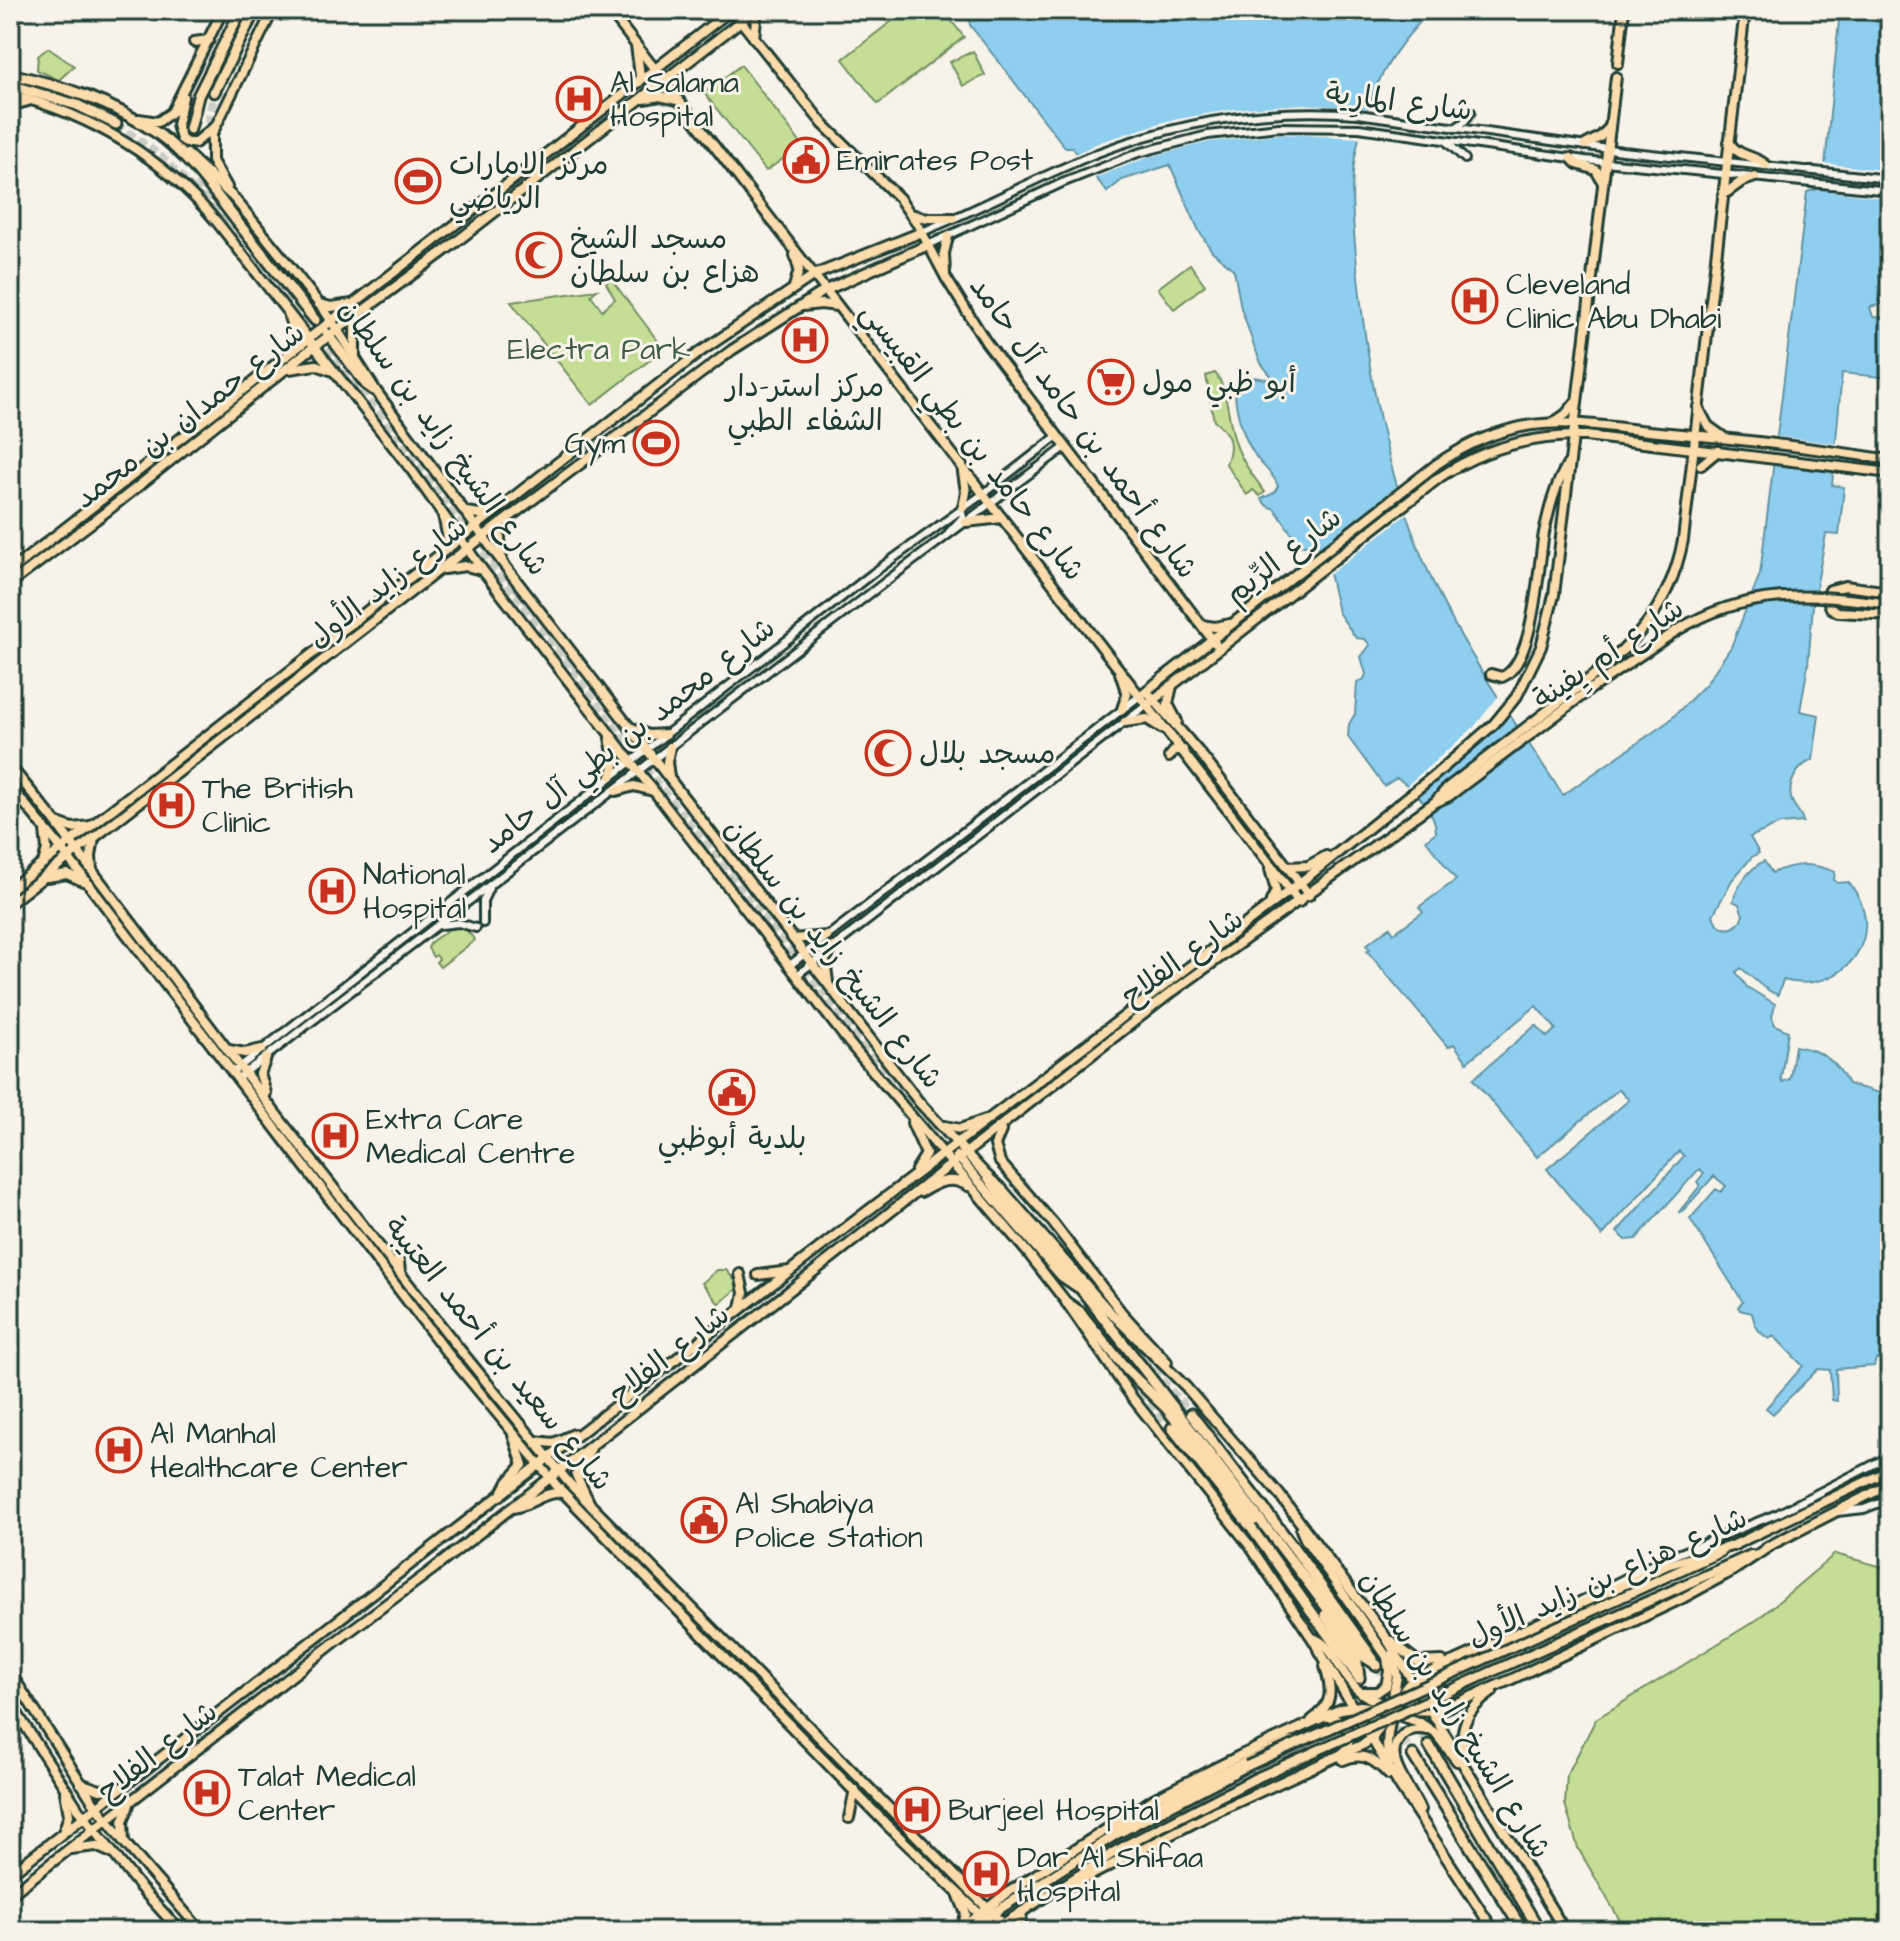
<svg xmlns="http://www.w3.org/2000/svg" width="1900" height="1941" viewBox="0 0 1900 1941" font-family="'Architects Daughter','Playpen Sans Arabic',sans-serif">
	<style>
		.green { fill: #c4de95; stroke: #728e64; stroke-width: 2 }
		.water { fill: #8eceef; stroke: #6294a4; stroke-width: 2 }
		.pier { fill: #f7f3e8 }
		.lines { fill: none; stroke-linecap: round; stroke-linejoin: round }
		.highway-tunnel { stroke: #cccfc4; stroke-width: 9; stroke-dasharray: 9 4.5; stroke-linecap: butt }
		.minor-casing { stroke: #1f3d34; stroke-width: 12 }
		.major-casing { stroke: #1f3d34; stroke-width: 14 }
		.highway-casing { stroke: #1f3d34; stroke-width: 15 }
		.minor { stroke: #f7f3e8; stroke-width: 6 }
		.major { stroke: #fcdcac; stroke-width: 8 }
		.highway { stroke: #fcdcac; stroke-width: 9 }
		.major-bridge-casing { stroke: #1f3d34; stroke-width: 14; stroke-linecap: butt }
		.major-bridge { stroke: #fcdcac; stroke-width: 8 }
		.labels { text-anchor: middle; stroke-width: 6; stroke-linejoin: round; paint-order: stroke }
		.poi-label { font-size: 30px; fill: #1f3d34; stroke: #f7f3e8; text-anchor: start }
		.street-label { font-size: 30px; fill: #1f3d34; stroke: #f7f3e8 }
		.park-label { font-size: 30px; fill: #405d47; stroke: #f7f3e8 }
	</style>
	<rect width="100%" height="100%" fill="#f7f3e8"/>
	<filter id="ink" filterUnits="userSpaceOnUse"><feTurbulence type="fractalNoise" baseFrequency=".0125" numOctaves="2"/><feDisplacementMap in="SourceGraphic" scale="16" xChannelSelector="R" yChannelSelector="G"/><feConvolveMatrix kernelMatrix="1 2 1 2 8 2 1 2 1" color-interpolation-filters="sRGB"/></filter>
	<g filter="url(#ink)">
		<!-- green -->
		<g class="green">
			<polygon points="906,10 943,10 964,37 878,104 843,59"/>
			<polygon points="48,48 74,66 59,80 37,70 38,56"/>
			<polygon points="973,51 985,75 963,86 950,62"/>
			<polygon points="741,65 802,145 766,171 704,93"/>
			<polygon points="1190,264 1205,285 1174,309 1158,288"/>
			<polygon points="611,279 664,349 592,405 511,302 597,290 591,295 602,310 615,299 606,283"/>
			<path d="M 1215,373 C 1228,387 1228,422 1235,441 C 1241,461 1253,476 1265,492 L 1260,496 L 1253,490 L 1247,495 L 1226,464 C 1234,444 1230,433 1214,421 L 1206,376 Z"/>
			<polygon points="458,548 460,550 84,841 82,839"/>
			<polygon points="455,925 464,927 475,940 440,967 436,962 439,959 436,955 433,957 428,948 431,942"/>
			<polygon points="717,1270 726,1270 740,1286 719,1304 702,1283"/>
			<polygon points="1835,1554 1890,1569 1890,1931 1626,1931 1578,1848 1565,1804 1567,1775 1596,1719 1758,1619"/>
		</g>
		<!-- water -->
		<path class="water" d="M 974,10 L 1432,10 C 1388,52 1366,97 1355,157 C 1349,192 1354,232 1357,266 C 1368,382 1391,501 1444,605 C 1478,671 1522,733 1563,795 L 1669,721 L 1705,685 L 1731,647 L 1760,574 L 1807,192 L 1823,187 L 1840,10 L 1890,10 L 1890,302 L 1870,307 L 1873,317 L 1890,318 L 1890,378 L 1842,373 L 1832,485 L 1844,487 L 1839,535 L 1826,534 L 1813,605 L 1808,665 L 1800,711 L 1819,715 L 1813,760 C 1798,765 1788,782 1791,798 C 1793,808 1802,812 1803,822 L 1780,824 L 1750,837 L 1759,853 L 1752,857 L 1732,880 L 1713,915 C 1718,933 1738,933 1743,915 L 1739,904 L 1733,901 C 1738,885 1749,869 1764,861 L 1772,873 C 1795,863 1811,862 1835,872 L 1834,880 L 1838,883 L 1848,882 C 1892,932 1845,997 1783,980 L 1778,995 C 1763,990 1753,977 1741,968 L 1736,972 L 1747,987 L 1775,1004 L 1772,1017 L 1775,1025 L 1788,1031 L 1781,1078 L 1782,1082 L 1790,1079 L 1795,1046 C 1821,1050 1837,1061 1848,1084 L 1890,1096 L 1890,1367 L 1886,1358 L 1876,1359 L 1874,1366 L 1836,1369 L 1837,1401 L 1832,1400 L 1830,1370 L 1818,1369 L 1773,1414 L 1766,1408 L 1803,1366 L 1774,1336 L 1769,1339 C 1757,1331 1755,1326 1752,1313 L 1740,1310 L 1738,1307 L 1743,1302 L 1690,1219 L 1716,1189 L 1721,1192 L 1726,1186 L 1714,1176 L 1681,1213 L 1679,1212 L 1700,1186 L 1697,1182 L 1704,1173 L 1699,1169 L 1636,1239 L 1626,1240 L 1617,1232 L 1684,1156 L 1679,1151 L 1602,1236 L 1547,1169 L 1629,1100 L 1619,1089 L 1537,1157 L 1473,1079 L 1536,1025 L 1547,1037 L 1556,1029 L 1536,1006 L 1467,1062 L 1454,1044 L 1448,1047 L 1367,951 L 1370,949 L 1366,945 L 1390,927 L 1394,933 L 1423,912 L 1419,907 L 1456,880 L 1426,840 L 1436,832 C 1436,811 1414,789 1397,778 L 1384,786 L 1348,737 L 1349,724 L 1355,714 L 1357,683 L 1364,679 L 1366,674 L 1361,657 L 1370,645 L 1365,639 L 1356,638 L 1338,612 L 1324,551 L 1312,543 L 1300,546 L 1275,509 L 1267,506 L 1261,499 L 1274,493 L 1278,486 C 1273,472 1262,467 1255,455 C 1244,439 1236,413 1235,394 C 1235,386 1238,383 1237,375 L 1274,380 L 1261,363 L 1253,343 L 1241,308 L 1234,270 L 1212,251 L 1199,231 L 1170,165 L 1122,180 L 1107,192 L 1072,147 L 1065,147 L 970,25 L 969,18 Z"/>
		<!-- pier -->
		<g class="pier">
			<polygon points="1303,104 1371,109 1364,138 1279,134 1209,142 1149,157 1092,179 1073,155 1100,142 1167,121 1234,109"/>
			<polygon points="1821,163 1890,171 1890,199 1806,188 1819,185"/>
			<polygon points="1773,436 1840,444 1837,473 1770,465"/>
			<polygon points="1401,483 1411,511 1325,578 1320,554 1316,550"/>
			<polygon points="1501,693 1512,710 1501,723 1484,740 1413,797 1404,788 1474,727"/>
		</g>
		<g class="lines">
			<!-- highway-tunnel -->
			<g class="highway-tunnel">
				<polyline points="116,124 160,156 206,204"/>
				<path d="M 190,129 C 187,172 203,194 229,226"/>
				<polyline points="210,163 207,132 214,92"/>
				<polyline points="223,224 314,329 639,761 944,1149"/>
				<polyline points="274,253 347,354"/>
				<polyline points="509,577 579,671"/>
				<polyline points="949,1141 993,1190"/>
				<polyline points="1117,1329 1191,1414"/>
				<polyline points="1133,1381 1172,1428"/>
				<polyline points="1377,1665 1429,1745"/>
				<polyline points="1387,1717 1413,1755"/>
			</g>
			<!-- minor casing -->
			<g class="minor-casing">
				<g id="minor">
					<polyline points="1455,128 1464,122 1471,112"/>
					<polyline points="1448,143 1465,159"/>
					<path d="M 922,232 C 982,208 1039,176 1100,152 C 1182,121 1270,107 1358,114 L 1623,151 L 1890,179"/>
					<polyline points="928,245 1062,183 1138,153 1208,135 1279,127 1359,128 1585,160 1890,191"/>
					<polyline points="949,532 963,517 961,509"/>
					<polyline points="483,923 483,901 489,888"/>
					<polyline points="441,925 459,923 476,928"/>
					<polyline points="790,965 1141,695"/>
					<polyline points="797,975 1148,704"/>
					<polyline points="237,1069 873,573 983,494 1056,437"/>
					<polyline points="242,1075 885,582 1064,448"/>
					<polyline points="1837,1512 1864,1509 1890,1499"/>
					<polyline points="1568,1607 1653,1564 1779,1513 1890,1456"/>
				</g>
			</g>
			<!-- major casing -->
			<g class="major-casing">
				<g id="major">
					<polyline points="609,10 1299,902"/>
					<polyline points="732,10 823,124 899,198 918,225 946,278 986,342 1215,643"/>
					<polyline points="754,38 757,10"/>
					<polyline points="194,42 209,40"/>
					<polyline points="636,45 640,76 639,82"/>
					<polyline points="1618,63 1624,10"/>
					<path d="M 10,94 C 92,115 162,157 217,222 L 410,468 L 484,572 L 850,1044 L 1028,1253 L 1067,1303 L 1131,1396 L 1250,1546 L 1312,1638 L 1399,1785 L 1494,1931"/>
					<polyline points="183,97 177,125 181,139 187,143 195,143 213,128"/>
					<polyline points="644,99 660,96 677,100"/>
					<polyline points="10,106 28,101"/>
					<polyline points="139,119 158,122 172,112 223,10"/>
					<path d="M 1729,142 C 1739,158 1753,154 1766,165"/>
					<polyline points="1585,145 1600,137 1610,127"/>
					<polyline points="187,154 234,198 283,258 327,314 376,391 502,562 919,1102 988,1177 1002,1189 1107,1309 1185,1386 1279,1494 1385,1636 1565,1931"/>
					<polyline points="1571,158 1577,164 1596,170 1603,183"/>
					<polyline points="227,187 212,161 212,134 273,10"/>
					<polyline points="1723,195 1741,182 1755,177"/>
					<polyline points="911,214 925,218 953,218"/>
					<polyline points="945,274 944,253 948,237"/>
					<polyline points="794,287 799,270 795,255"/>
					<polyline points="319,304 331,307 352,304"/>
					<polyline points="803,306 821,304 837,306"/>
					<polyline points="289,317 295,336 294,350"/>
					<polyline points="355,319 355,354"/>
					<polyline points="327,333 366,385 373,390"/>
					<polyline points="289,369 316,365 333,371"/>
					<polyline points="1698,407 1708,426 1722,436"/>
					<polyline points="1553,423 1566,414 1575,403"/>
					<polyline points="1701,465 1718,451"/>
					<polyline points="962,466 966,492 963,507"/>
					<polyline points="466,512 480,514 496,510"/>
					<polyline points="966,522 1002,518"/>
					<polyline points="499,527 502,561"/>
					<polyline points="442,552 448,539 443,515"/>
					<polyline points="444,569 466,566 481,570"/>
					<polyline points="10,571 731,10"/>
					<polyline points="10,584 107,511 307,352 447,249 755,10"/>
					<polyline points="1890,592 1845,586 1830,590 1827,598 1831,608 1838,612 1890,615"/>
					<polyline points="1201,625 1215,627 1230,624"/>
					<polyline points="1120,673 1127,694 1122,709"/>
					<path d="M 1491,674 L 1502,677 C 1535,664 1538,565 1544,533 C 1549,510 1555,484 1568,464"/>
					<polyline points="1172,686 1168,704 1177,721"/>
					<path d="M 1141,695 L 1437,464 C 1465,445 1498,430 1532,425 C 1570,420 1610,427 1648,431 C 1729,438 1810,447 1890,460"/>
					<polyline points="1150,695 1203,757 1309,895"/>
					<path d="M 1148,704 L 1440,477 C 1485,447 1533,435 1586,436 L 1890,473"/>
					<polyline points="1125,722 1147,719 1161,728"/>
					<polyline points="632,728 648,735 666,734"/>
					<polyline points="610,738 615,762 611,776"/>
					<polyline points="1169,757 1175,750 1183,750"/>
					<polyline points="10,766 54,820 279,1118 457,1346 569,1483 1003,1924"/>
					<polyline points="669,777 667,762 670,747"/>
					<polyline points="10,786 57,843 445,1350 557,1486 889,1827 995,1929"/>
					<polyline points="616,791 634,786 653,791"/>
					<polyline points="1436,802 1449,796 1592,688 1676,631"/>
					<polyline points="58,823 72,828 91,826"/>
					<polyline points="43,863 47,849 45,830"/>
					<polyline points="1287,867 1308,866 1326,856"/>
					<polyline points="1270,869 1276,891 1271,901"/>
					<polyline points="92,870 91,856 94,838"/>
					<polyline points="47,877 67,874 83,881"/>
					<polyline points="10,889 700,352 814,275 922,232"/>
					<polyline points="10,903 439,570 732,350 826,290 928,245"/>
					<polyline points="793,939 827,936"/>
					<polyline points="828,982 825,960 833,947"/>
					<polyline points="229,1050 245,1053 262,1049"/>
					<polyline points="266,1058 260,1074 266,1093"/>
					<polyline points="912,1123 926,1154 916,1170"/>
					<polyline points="945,1126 960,1129 985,1120"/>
					<polyline points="1001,1131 995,1145 1000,1162 1053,1223 1122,1313 1167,1362"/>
					<polyline points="957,1156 1061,1276 1077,1287"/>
					<path d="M 921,1192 C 937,1183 950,1175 968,1186"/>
					<polyline points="398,1253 400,1272"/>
					<polyline points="740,1274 744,1293 741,1308"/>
					<polyline points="758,1275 790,1271"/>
					<polyline points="535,1441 554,1443 574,1434"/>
					<polyline points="591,1448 576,1475 591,1506"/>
					<polyline points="501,1495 508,1482 523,1465 513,1435"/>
					<path d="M 512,1508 C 531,1506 543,1491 563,1493"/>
					<polyline points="1301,1530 1305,1539 1387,1657 1389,1671 1386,1686 1377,1692 1362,1692"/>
					<polyline points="1732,1546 1890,1470"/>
					<polyline points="1767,1547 1890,1484"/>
					<polyline points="1587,1613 1720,1552"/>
					<polyline points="1591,1627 1751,1555"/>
					<path d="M 1313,1638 C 1343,1649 1337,1692 1386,1704"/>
					<polyline points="1391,1641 1418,1662 1442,1661"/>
					<path d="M 1451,1662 C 1437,1676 1434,1694 1454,1704"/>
					<polyline points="10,1672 92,1800 124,1842 201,1931"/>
					<polyline points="10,1702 79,1810 139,1886 180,1931"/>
					<polyline points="1391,1703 1397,1677 1393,1654"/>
					<polyline points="1407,1710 1438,1711 1510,1680 1681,1599 1734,1570 1770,1546"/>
					<path d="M 1328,1717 C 1348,1720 1355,1737 1343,1753"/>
					<path d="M 1312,1720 C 1334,1704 1332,1690 1325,1666"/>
					<path d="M 1343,1760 C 1363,1751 1375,1760 1389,1775"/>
					<path d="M 1389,1762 C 1383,1736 1393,1697 1413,1680 L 1667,1565 L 1735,1545"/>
					<path d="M 1462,1762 C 1461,1728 1462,1713 1492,1692"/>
					<polyline points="80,1783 100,1790 120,1788"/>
					<path d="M 1420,1810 C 1412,1789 1379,1756 1403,1735 C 1410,1728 1418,1728 1427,1730"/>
					<polyline points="849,1818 855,1790"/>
					<polyline points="1113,1830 1188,1789 1288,1742 1303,1740"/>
					<polyline points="63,1833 69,1815 65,1792"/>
					<polyline points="124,1842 123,1822 129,1805"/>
					<polyline points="71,1849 96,1846 112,1853"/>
					<polyline points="10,1874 861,1216 1310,875 1436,774 1494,724 1517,696 1541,647 1554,595 1616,77"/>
					<polyline points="1061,1886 1074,1884 1207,1816 1364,1744 1372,1739 1384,1720"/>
					<path d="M 10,1895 L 335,1642 L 432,1570 L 1168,995 L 1435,802 L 1447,788 C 1481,762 1516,735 1550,709 C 1614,660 1667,625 1683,540 L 1745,10"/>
					<polyline points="959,1896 966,1914 962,1928"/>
					<polyline points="989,1916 1117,1834 1247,1766"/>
					<polyline points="998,1927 1126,1845 1254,1779"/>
					<polyline points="959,1931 1007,1893 1155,1798 1239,1756 1341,1709 1360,1706 1377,1708 1419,1722 1435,1733 1457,1761"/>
					<polyline points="1020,1931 1022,1912"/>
				</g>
			</g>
			<!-- highway casing -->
			<g class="highway-casing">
				<g id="highway">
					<path d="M 10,74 C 63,86 112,102 157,133 C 189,156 215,193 239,224 C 264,256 289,288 315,320"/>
					<polyline points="10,85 77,105 116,124"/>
					<polyline points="214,92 255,10"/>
					<polyline points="190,129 198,96 241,10"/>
					<path d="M 988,1177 C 1012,1213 1044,1242 1070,1275 C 1169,1401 1267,1527 1363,1656 L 1377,1665"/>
					<polyline points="1067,1303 1080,1312 1127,1370 1166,1408 1255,1520"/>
					<polyline points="1191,1414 1294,1548 1373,1659"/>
					<polyline points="1172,1428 1250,1526 1359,1678"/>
					<polyline points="1325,1615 1357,1662 1359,1678"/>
					<polyline points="1429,1745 1540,1931"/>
					<polyline points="1413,1755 1523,1931"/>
				</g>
			</g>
			<!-- minor -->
			<use href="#minor" class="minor"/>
			<!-- major -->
			<use href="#major" class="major"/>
			<!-- highway -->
			<use href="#highway" class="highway"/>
			<!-- major-bridge casing -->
			<g class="major-bridge-casing">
				<g id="major-bridge">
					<path d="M 1676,631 C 1748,587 1810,594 1890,604"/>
					<polyline points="1247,1766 1587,1613"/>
					<polyline points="1254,1779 1591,1627"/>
				</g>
			</g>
			<!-- major-bridge -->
			<use href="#major-bridge" class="major-bridge"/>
		</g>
	</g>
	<!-- icons -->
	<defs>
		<g id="hospital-ring" transform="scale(2.3)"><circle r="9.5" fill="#f7f3e8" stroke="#c8321e" stroke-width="1.5"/><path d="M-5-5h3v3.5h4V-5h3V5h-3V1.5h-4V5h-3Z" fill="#c8321e"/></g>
		<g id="civic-ring" transform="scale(2.3)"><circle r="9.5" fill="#f7f3e8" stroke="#c8321e" stroke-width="1.5"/><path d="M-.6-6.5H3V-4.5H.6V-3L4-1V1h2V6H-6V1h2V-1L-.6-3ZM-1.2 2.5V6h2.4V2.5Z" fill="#c8321e"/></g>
		<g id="stadium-ring" transform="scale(2.3)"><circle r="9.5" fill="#f7f3e8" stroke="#c8321e" stroke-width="1.5"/><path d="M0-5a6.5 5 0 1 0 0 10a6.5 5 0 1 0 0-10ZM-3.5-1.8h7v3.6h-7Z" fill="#c8321e"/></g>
		<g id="mosque-ring" transform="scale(2.3)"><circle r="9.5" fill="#f7f3e8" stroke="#c8321e" stroke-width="1.5"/><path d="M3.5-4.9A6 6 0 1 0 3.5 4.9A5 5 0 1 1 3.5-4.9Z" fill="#c8321e"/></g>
		<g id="supermarket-ring" transform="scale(2.3)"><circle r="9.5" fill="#f7f3e8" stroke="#c8321e" stroke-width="1.5"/><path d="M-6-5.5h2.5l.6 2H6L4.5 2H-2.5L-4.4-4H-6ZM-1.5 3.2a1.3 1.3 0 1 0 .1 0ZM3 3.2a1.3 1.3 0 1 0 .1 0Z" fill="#c8321e"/></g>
	</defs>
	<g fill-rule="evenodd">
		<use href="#hospital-ring" x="579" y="99"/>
		<use href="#civic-ring" x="806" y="160"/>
		<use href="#stadium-ring" x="418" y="181"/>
		<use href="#mosque-ring" x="539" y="255"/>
		<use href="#hospital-ring" x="1475" y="301"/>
		<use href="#hospital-ring" x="805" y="340"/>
		<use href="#supermarket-ring" x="1111" y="382"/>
		<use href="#stadium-ring" x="656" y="443"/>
		<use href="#mosque-ring" x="888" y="753"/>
		<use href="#hospital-ring" x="171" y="805"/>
		<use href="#hospital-ring" x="332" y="891"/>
		<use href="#civic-ring" x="732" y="1092"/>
		<use href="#hospital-ring" x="335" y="1136"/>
		<use href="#hospital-ring" x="119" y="1450"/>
		<use href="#civic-ring" x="704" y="1520"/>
		<use href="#hospital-ring" x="207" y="1793"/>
		<use href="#hospital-ring" x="917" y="1810"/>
		<use href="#hospital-ring" x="986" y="1874"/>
	</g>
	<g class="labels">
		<!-- poi labels -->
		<g class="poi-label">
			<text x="610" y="92">Al Salama<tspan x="610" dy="34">Hospital</tspan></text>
			<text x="837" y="170">Emirates Post</text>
			<text x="449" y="174">مركز الامارات<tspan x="449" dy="34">الرياضي</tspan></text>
			<text x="570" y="248">مسجد الشيخ<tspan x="570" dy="34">هزاع بن سلطان</tspan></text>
			<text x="1506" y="294">Cleveland<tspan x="1506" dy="34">Clinic Abu Dhabi</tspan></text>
			<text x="1142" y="392">أبو ظبي مول</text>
			<text x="805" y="396" text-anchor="middle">مركز استر-دار<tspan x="805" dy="34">الشفاء الطبي</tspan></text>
			<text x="625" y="453" text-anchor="end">Gym</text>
			<text x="919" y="763">مسجد بلال</text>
			<text x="202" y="798">The British<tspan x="202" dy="34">Clinic</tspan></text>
			<text x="363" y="884">National<tspan x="363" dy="34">Hospital</tspan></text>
			<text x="366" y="1129">Extra Care<tspan x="366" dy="34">Medical Centre</tspan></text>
			<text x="732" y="1148" text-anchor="middle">بلدية أبوظبي</text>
			<text x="150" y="1443">Al Manhal<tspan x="150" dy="34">Healthcare Center</tspan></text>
			<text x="735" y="1513">Al Shabiya<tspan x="735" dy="34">Police Station</tspan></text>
			<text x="238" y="1786">Talat Medical<tspan x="238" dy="34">Center</tspan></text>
			<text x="948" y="1820">Burjeel Hospital</text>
			<text x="1017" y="1867">Dar Al Shifaa<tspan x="1017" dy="34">Hospital</tspan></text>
		</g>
		<!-- street labels -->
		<g class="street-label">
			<text transform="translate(1399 101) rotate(7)" y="10">شارع المارِية</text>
			<text transform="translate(189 415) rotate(-38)" y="10">شارع حمدان بن محمد</text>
			<text transform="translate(1084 427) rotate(54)" y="10">شارع أحمد بن حامد آل حامد</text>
			<text transform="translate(444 437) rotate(54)" y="10">شارع الشيخ زايد بن سلطان</text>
			<text transform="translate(973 441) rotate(52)" y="10">شارع حامد بن بطي القبيسي</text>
			<text transform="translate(1283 555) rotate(-38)" y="10">شارع الرِّيم</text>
			<text transform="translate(387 582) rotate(-38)" y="10">شارع زايد الأول</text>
			<text transform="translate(1608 653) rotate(-34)" y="10">شارع أم يِفينة</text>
			<text transform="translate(628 735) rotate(-38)" y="10">شارع محمد بن بطي آل حامد</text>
			<text transform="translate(834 953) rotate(52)" y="10">شارع الشيخ زايد بن سلطان</text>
			<text transform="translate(1182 957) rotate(-36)" y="10">شارع الفلاح</text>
			<text transform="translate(499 1353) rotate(51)" y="10">شارع سعيد بن أحمد العتيبة</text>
			<text transform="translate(669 1354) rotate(-38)" y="10">شارع الفلاح</text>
			<text transform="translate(1607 1577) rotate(-24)" y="10">شارع هزاع بن زايد الأول</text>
			<text transform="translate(1456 1714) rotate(58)" y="10">شارع الشيخ زايد بن سلطان</text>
			<text transform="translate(157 1751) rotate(-38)" y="10">شارع الفلاح</text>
		</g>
		<!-- park labels -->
		<g class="park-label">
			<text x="599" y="359">Electra Park</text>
		</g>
	</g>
	<!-- margin -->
	<rect width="1900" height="1941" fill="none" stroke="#f7f3e8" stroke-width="40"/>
	<rect x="20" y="20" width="1860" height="1901" fill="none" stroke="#1f3d34" stroke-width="3" filter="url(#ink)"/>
</svg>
